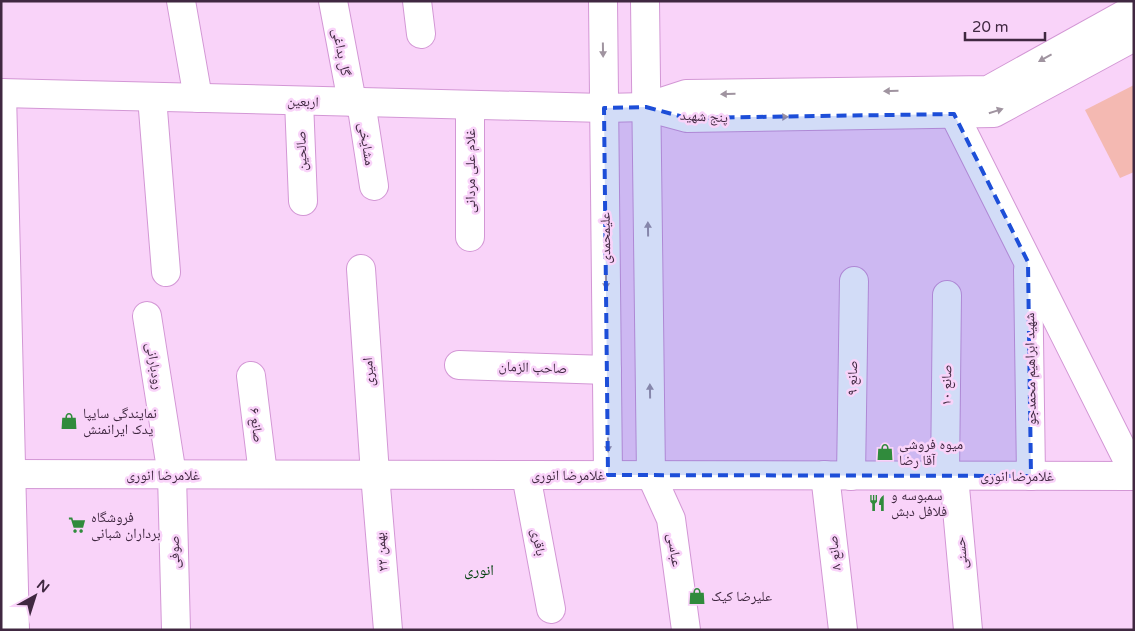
<svg xmlns="http://www.w3.org/2000/svg" width="1135" height="631" viewBox="0 0 1135 631" font-family="'Varela Round','Noto Naskh Arabic',sans-serif">
	<style>
		.green { fill: #f4b9b2 }
		.lines { fill: none; stroke-linecap: round; stroke-linejoin: round }
		.street-casing { stroke: #d397d5; stroke-width: 30 }
		.secondary-casing { stroke: #d397d5; stroke-width: 30 }
		.street { stroke: #fff; stroke-width: 28 }
		.secondary { stroke: #fff; stroke-width: 28 }
		.oneway { fill: #a094a0 }
		.marked { fill: #1d4ed8; fill-opacity: 0.2; stroke: #1d4ed8; stroke-width: 4; stroke-dasharray: 10 6; stroke-linejoin: round }
		.labels { text-anchor: middle; stroke-width: 5; stroke-linejoin: round; paint-order: stroke }
		.street-label { font-size: 14px; fill: #402841; stroke: #f9d3f9 }
		.poi-label { font-size: 14px; fill: #402841; stroke: #f9d3f9; text-anchor: start }
		.neighbourhood-label { font-size: 15px; fill: #00400d; stroke: #f9d3f9 }
	</style>
	<rect width="100%" height="100%" fill="#f9d3f9"/>
	<!-- green -->
	<polygon class="green" points="1134,85 1134,172 1120,178 1085,110"/>
	<g class="lines">
		<!-- street casing -->
		<g class="street-casing">
			<g id="street">
				<polyline points="181,1 198,98"/>
				<polyline points="333,1 352,102"/>
				<polyline points="417,1 421,34"/>
				<polyline points="948,92 954,114 1134,473"/>
				<polyline points="2,93 15,630"/>
				<polyline points="152,97 166,272"/>
				<polyline points="299,101 303,201"/>
				<polyline points="361,102 374,186"/>
				<polyline points="470,237 470,105"/>
				<polyline points="361,269 375,474 388,630"/>
				<polyline points="1028,270 1031,476"/>
				<polyline points="147,316 172,475 176,630"/>
				<polyline points="459,365 607,370"/>
				<polyline points="251,376 263,474"/>
				<polyline points="526,475 551,609"/>
				<polyline points="651,475 671,519 686,630"/>
				<polyline points="825,475 843,630"/>
				<polyline points="851,476 854,281"/>
				<polyline points="945,476 947,295"/>
				<polyline points="954,476 968,630"/>
			</g>
		</g>
		<!-- secondary casing -->
		<g class="secondary-casing">
			<g id="secondary">
				<polyline points="603,1 608,475"/>
				<polyline points="645,1 651,475"/>
				<polyline points="1,93 604,108 646,107 687,118 994,113 1134,37"/>
				<polyline points="646,107 686,94 988,90 1134,9"/>
				<polyline points="1,474 1134,476"/>
			</g>
		</g>
		<!-- street -->
		<use href="#street" class="street"/>
		<!-- secondary -->
		<use href="#secondary" class="secondary"/>
	</g>
	<!-- one-way arrows -->
	<defs><path id="oneway-solid" d="M-6-.8H1V-3.2L6.5 0L1 3.2V.8H-6Z" transform="scale(1.25)"/></defs>
	<g class="oneway">
		<use href="#oneway-solid" transform="translate(603 50) rotate(89)"/>
		<use href="#oneway-solid" transform="translate(1045 58) rotate(151)"/>
		<use href="#oneway-solid" transform="translate(891 91) rotate(179)"/>
		<use href="#oneway-solid" transform="translate(728 94) rotate(179)"/>
		<use href="#oneway-solid" transform="translate(996 111) rotate(-18)"/>
		<use href="#oneway-solid" transform="translate(781 117) rotate(-1)"/>
		<use href="#oneway-solid" transform="translate(648 229) rotate(-91)"/>
		<use href="#oneway-solid" transform="translate(606 282) rotate(89)"/>
		<use href="#oneway-solid" transform="translate(650 391) rotate(-91)"/>
		<use href="#oneway-solid" transform="translate(608 445) rotate(89)"/>
	</g>
	<!-- marked area -->
	<path class="marked" d="M 646,107 L 687,118 L 954,114 L 1028,262 L 1031,476 L 608,475 L 604,108 Z"/>
	<!-- icons -->
	<defs>
		<g id="shop-bare" transform="scale(1.35)"><path d="M-5-2.5h2.3a2.7 3.5 0 0 1 5.4 0H5L5.5 6h-11ZM-1.5-2.5h3a1.5 2.3 0 0 0-3 0Z" fill="#308b3c" stroke="#f9d3f9" stroke-width="2.5" paint-order="stroke"/></g>
		<g id="restaurant-bare" transform="scale(1.35)"><path d="M-5-6h1v4h1v-4h1v4h1v-4h1v5L-1.5 .5V6h-2V.5L-5-1ZM5-6V6H3V1.5H1.5Q1.5-4 5-6Z" fill="#308b3c" stroke="#f9d3f9" stroke-width="2.5" paint-order="stroke"/></g>
		<g id="supermarket-bare" transform="scale(1.35)"><path d="M-6-5.5h2.5l.6 2H6L4.5 2H-2.5L-4.4-4H-6ZM-1.5 3.2a1.3 1.3 0 1 0 .1 0ZM3 3.2a1.3 1.3 0 1 0 .1 0Z" fill="#308b3c" stroke="#f9d3f9" stroke-width="2.5" paint-order="stroke"/></g>
	</defs>
	<g fill-rule="evenodd">
		<use href="#shop-bare" x="69" y="421"/>
		<use href="#shop-bare" x="885" y="452"/>
		<use href="#restaurant-bare" x="877" y="503"/>
		<use href="#supermarket-bare" x="77" y="525"/>
		<use href="#shop-bare" x="697" y="596"/>
	</g>
	<g class="labels">
		<!-- street labels -->
		<g class="street-label">
			<text transform="translate(342 52) rotate(79)" y="5">گل بداغی</text>
			<text transform="translate(303 101) rotate(2)" y="5">اربعین</text>
			<text transform="translate(704 116) rotate(3)" y="5">پنج شهید</text>
			<text transform="translate(367 144) rotate(81)" y="5">مشایخی</text>
			<text transform="translate(301 151) rotate(-92)" y="5">صالحین</text>
			<text transform="translate(470 171) rotate(-90)" y="5">غلام علی مردانی</text>
			<text transform="translate(605 238) rotate(-91)" y="5">علیمحمدی</text>
			<text transform="translate(155 366) rotate(81)" y="5">رودبارانی</text>
			<text transform="translate(533 367) rotate(2)" y="5">صاحب الزمان</text>
			<text transform="translate(1030 369) rotate(-91)" y="5">شهید ابراهیم محمدجو</text>
			<text transform="translate(368 372) rotate(-94)" y="5">امیری</text>
			<text transform="translate(852 378) rotate(-89)" y="5">صانع ۹</text>
			<text transform="translate(946 385) rotate(-89)" y="5">صانع ۱۰</text>
			<text transform="translate(257 425) rotate(83)" y="5">صانع ۶</text>
			<text x="163" y="480">غلامرضا انوری</text>
			<text x="568" y="480">غلامرضا انوری</text>
			<text x="1017" y="481">غلامرضا انوری</text>
			<text transform="translate(539 542) rotate(79)" y="5">باقری</text>
			<text transform="translate(675 550) rotate(82)" y="5">عباسی</text>
			<text transform="translate(174 552) rotate(-91)" y="5">صوفی</text>
			<text transform="translate(381 552) rotate(-95)" y="5">۲۲ بهمن</text>
			<text transform="translate(834 553) rotate(-97)" y="5">صانع ۸</text>
			<text transform="translate(961 553) rotate(-95)" y="5">حسنی</text>
		</g>
		<!-- poi labels -->
		<g class="poi-label">
			<text x="83" y="418">نمایندگی سایپا<tspan x="83" dy="16">یدک ایرانمنش</tspan></text>
			<text x="899" y="449">میوه فروشی<tspan x="899" dy="16">آقا رضا</tspan></text>
			<text x="891" y="500">سمبوسه و<tspan x="891" dy="16">فلافل دبش</tspan></text>
			<text x="91" y="522">فروشگاه<tspan x="91" dy="16">برداران شبانی</tspan></text>
			<text x="711" y="601">علیرضا کیک</text>
		</g>
		<!-- neighbourhood labels -->
		<g class="neighbourhood-label">
			<text x="479" y="575">انوری</text>
		</g>
	</g>
	<!-- border -->
	<rect width="1135" height="631" fill="none" stroke="#402841" stroke-width="5"/>
	<!-- north arrow -->
	<g transform="translate(35 596) rotate(39)" stroke="#f9d3f9" stroke-width="4" paint-order="stroke">
	<path d="M0-4L9 19L0 12L-9 19Z" fill="#402841"/>
	<text y="-8" font-size="14" font-weight="bold" text-anchor="middle" fill="#402841">N</text>
	</g>
	<!-- scale -->
	<path d="M965 32v8h80v-8" fill="none" stroke="#402841" stroke-width="2.5"/>
	<text x="972" y="32" font-size="15" fill="#402841" stroke="#f9d3f9" stroke-width="4" paint-order="stroke">20 m</text>
</svg>
